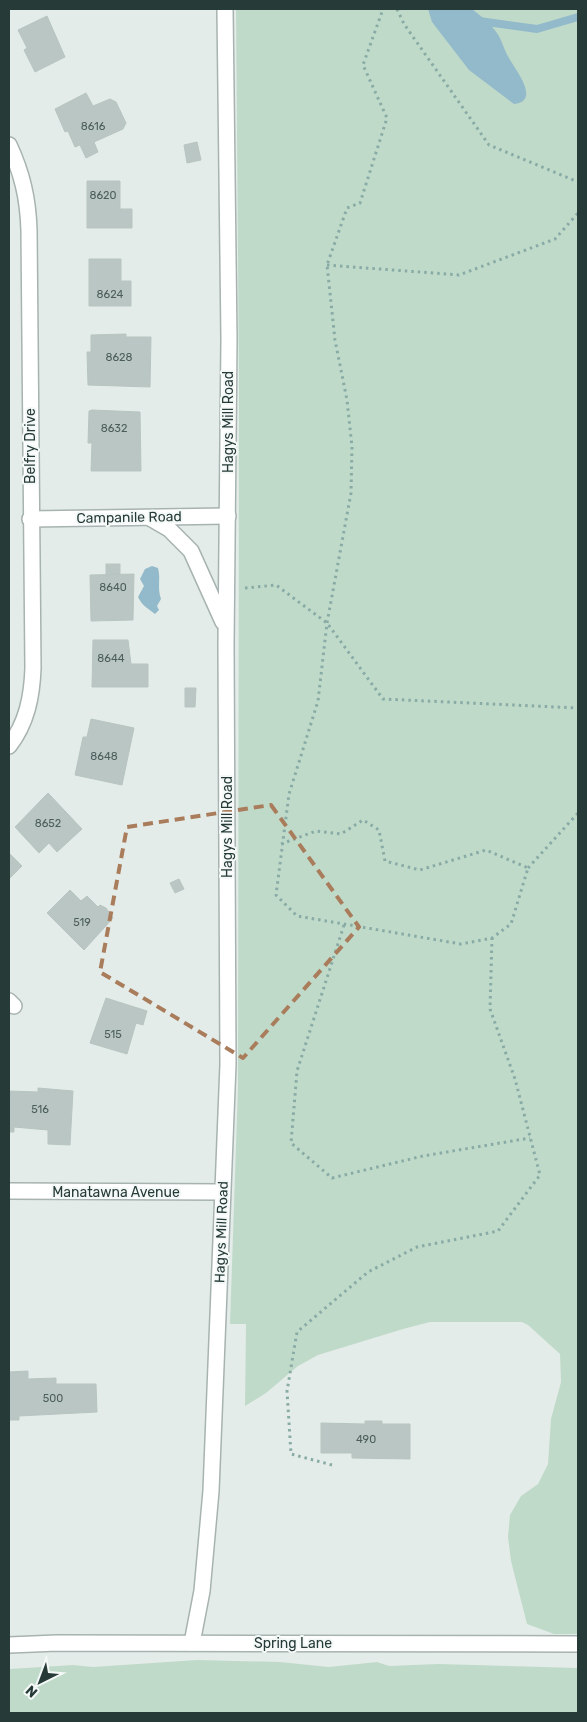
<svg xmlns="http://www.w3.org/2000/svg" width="587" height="1722" viewBox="0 0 587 1722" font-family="Rubik,sans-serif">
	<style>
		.green { fill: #c0daca }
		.water { fill: #93baca }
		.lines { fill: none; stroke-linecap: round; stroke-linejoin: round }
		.stream { stroke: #93baca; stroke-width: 8 }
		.building { fill: #bac6c3; stroke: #b7c5c1 }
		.minor-casing { stroke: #a7b3b0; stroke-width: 18 }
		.path { stroke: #88aba5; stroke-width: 3; stroke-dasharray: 2.5 4; stroke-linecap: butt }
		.minor { stroke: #fff; stroke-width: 15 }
		.marked { fill: none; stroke: #a97d5c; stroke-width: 4; stroke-dasharray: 10 6; stroke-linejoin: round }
		.labels { text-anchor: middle; stroke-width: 4; stroke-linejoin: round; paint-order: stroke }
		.number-label { font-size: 11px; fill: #4b5e5b }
		.street-label { font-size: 14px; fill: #263b38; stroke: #f4f9f7 }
	</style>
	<rect width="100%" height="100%" fill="#e4ece9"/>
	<!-- green -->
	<g class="green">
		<polygon points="236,9 578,9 578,1634 554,1634 527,1624 511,1561 508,1537 510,1515 521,1496 538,1484 548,1464 551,1419 561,1382 560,1354 528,1325 522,1322 430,1322 403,1329 318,1355 298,1366 266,1393 245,1406 246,1324 230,1324 238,1086 239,377"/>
		<polygon points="197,1660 280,1662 329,1667 377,1662 389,1666 438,1664 578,1668 578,1713 9,1713 9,1669 73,1665 93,1667"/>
	</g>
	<!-- water -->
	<g class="water">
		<path d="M 428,9 L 472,9 C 481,16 491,24 497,33 C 502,40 504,50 509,58 C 514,68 542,101 514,104 L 469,70 L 432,22 Z"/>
		<path d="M 152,566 L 158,568 C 161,579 157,587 161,599 L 157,606 L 159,610 L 155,614 C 149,609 142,606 138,597 L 144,586 L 140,579 L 145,569 Z"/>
	</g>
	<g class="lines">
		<!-- stream -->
		<polyline class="stream" points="479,21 537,29 578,17"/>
	</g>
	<!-- building -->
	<g class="building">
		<polygon points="47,16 65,57 35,72 24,50 27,48 18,30"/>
		<polygon points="86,93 93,106 110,99 116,102 126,123 123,129 94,142 98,152 86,158 80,145 75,147 68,131 65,132 55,109"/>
		<polygon points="197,142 201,160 187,163 184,145"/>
		<polygon points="87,181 120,181 120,209 132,209 132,228 87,228"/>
		<polygon points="89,259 121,259 121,281 131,281 131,306 89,306"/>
		<polygon points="126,334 126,337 151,337 150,387 88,385 87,352 91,352 91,335"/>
		<polygon points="92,410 140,412 141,471 91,471 92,443 88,443 89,411"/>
		<rect x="106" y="564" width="14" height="10"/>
		<polygon points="134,574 133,620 91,621 90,575"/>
		<polygon points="93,640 128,640 131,664 148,664 148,687 92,687"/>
		<polygon points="185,688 196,688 195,707 185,707"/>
		<polygon points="91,719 134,728 122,785 75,775 83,737 87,737"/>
		<polygon points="48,793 82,829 57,852 49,843 39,853 15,827"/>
		<polygon points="9,853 22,866 9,879"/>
		<polygon points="179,879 184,889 175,893 170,883"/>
		<polygon points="70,890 81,901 87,896 98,907 100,905 106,908 113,918 84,950 47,913"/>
		<polygon points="106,998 147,1011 143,1025 136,1023 127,1054 90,1043"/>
		<polygon points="38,1088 73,1091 70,1145 48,1144 48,1130 14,1127 14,1132 9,1132 9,1091 38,1092"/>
		<polygon points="28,1371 28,1379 56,1378 56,1384 96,1384 97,1412 19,1416 19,1420 9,1420 9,1372"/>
		<polygon points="365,1421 382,1421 382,1424 410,1424 410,1459 352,1458 352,1453 321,1453 321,1423 365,1424"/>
	</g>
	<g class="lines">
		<!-- minor casing -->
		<g class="minor-casing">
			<g id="minor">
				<path d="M 9,145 C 22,173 28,198 29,230 L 33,668 C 32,696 27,723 9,746"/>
				<polyline points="150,518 169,529 191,551 223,622"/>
				<polyline points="30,519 228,516"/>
				<polyline points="9,1001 14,1006"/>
				<polyline points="9,1191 222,1192"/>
				<polyline points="192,1643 202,1591 211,1491 228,1064 226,645 229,339 225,9"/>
				<polyline points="9,1645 57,1643 578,1644"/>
			</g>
		</g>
		<!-- path -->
		<g class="path">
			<polyline points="397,9 404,24 489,145 578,182"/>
			<polyline points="327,265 459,275 555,239 578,213"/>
			<polyline points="245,588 276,585 327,623 383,699 578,708"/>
			<polyline points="281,844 316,831 341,834 363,820 379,830 385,861 420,870 486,850 528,868 511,924 492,938 461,944 297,916 276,895 289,794 318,701 327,623 351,493 352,447 347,400 335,340 327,265 347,208 360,203 387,118 363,65 383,9"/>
			<polyline points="528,868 578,813"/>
			<polyline points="344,925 297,1071 291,1143 332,1178 423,1156 530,1138"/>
			<polyline points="332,1465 291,1454 287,1391 297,1332 368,1272 417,1247 498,1231 540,1175 515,1079 490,1009 492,938"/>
		</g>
		<!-- minor -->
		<use href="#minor" class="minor"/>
	</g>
	<!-- marked area -->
	<path class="marked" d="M 271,805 L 359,927 L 243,1058 L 100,972 L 127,827 Z"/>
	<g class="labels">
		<!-- number labels -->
		<g class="number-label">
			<text x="93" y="130">8616</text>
			<text x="103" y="199">8620</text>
			<text x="110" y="298">8624</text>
			<text x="119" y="361">8628</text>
			<text x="114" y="432">8632</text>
			<text x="113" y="591">8640</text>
			<text x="111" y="662">8644</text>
			<text x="104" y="760">8648</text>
			<text x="48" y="827">8652</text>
			<text x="82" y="926">519</text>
			<text x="113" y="1038">515</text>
			<text x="40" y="1113">516</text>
			<text x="53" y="1402">500</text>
			<text x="366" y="1443">490</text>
		</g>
		<!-- street labels -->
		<g class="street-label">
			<text transform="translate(228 422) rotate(-90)" y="5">Hagys Mill Road</text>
			<text transform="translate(30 446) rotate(-90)" y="5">Belfry Drive</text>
			<text transform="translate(129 517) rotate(-1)" y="5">Campanile Road</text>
			<text transform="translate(227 827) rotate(-90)" y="5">Hagys Mill Road</text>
			<text x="116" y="1197">Manatawna Avenue</text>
			<text transform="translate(221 1232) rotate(-88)" y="5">Hagys Mill Road</text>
			<text x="293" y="1648">Spring Lane</text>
		</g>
	</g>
	<!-- border -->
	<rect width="587" height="1722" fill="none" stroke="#263b38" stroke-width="20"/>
	<!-- north arrow -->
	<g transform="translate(40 1682) rotate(222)" stroke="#f4f9f7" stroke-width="4" paint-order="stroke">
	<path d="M0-4L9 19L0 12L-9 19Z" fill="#263b38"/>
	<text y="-8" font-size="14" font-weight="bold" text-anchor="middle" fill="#263b38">N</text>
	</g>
</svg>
